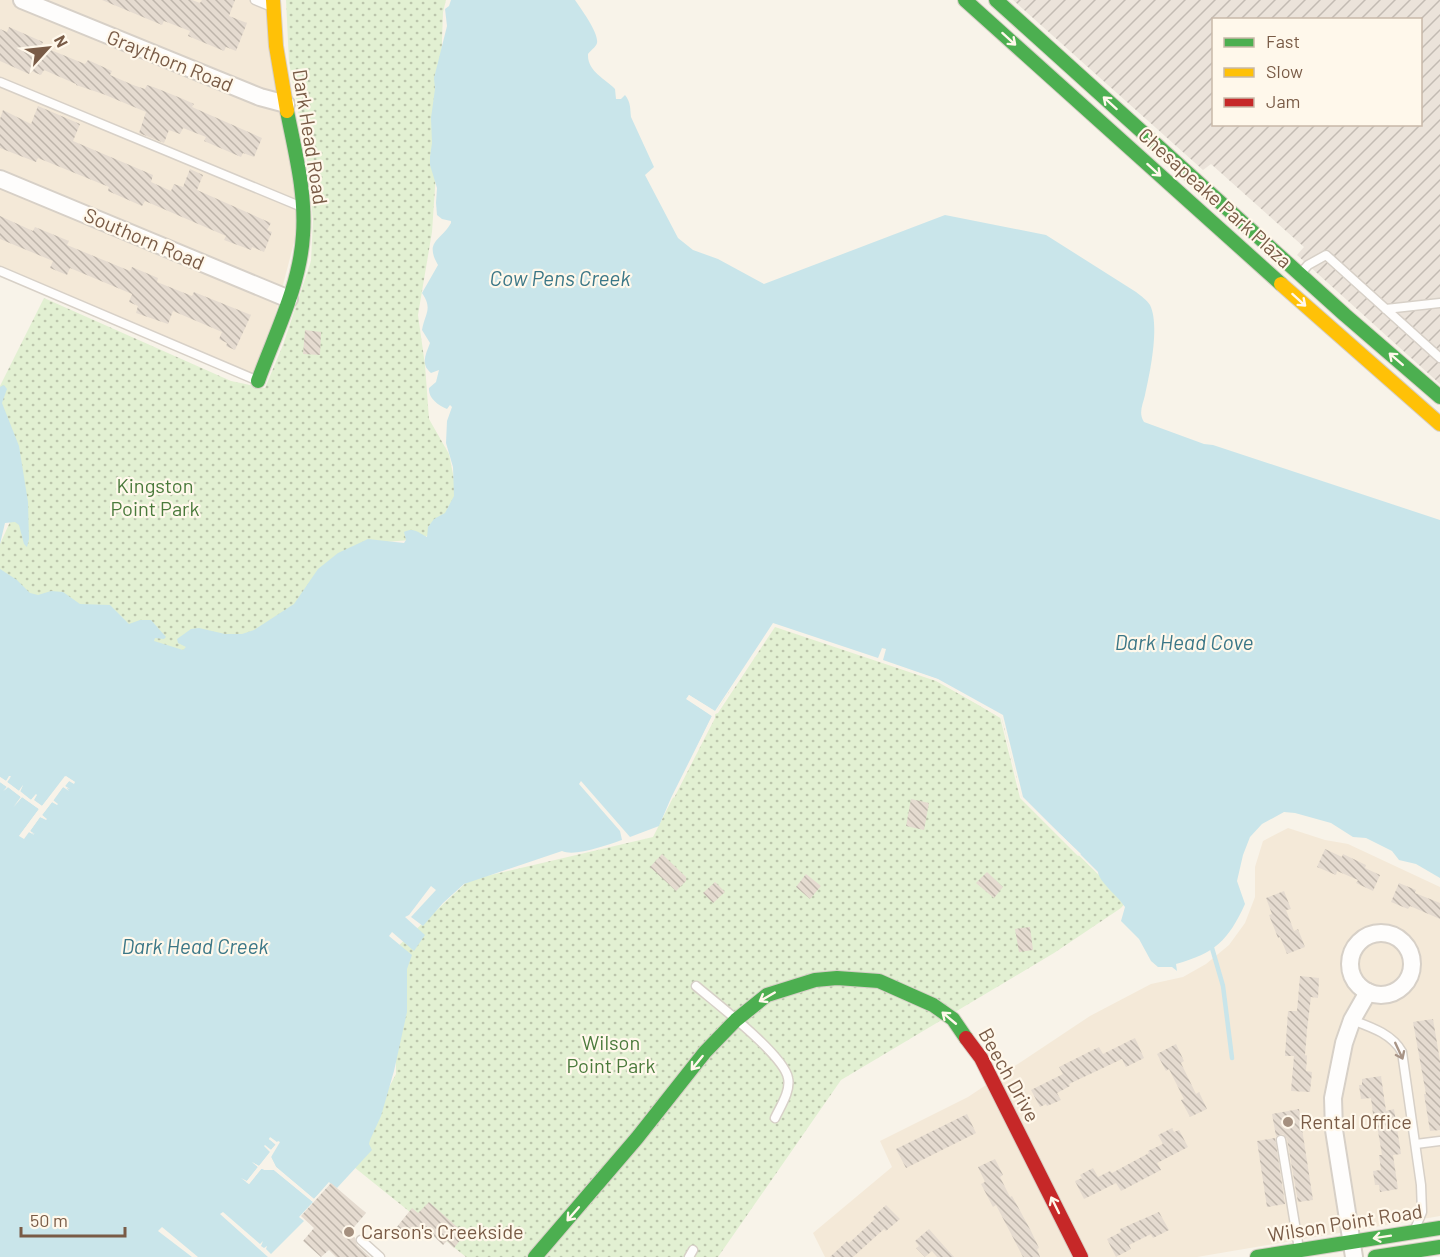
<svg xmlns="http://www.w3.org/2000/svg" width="1440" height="1257" viewBox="0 0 1440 1257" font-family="Barlow,sans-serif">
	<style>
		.residential { fill: #f4e9d8 }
		.industrial { fill: url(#industrial-furrows); fill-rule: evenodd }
		.park { fill: url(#park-dots) }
		.water { fill: #c9e5ea }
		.pier { fill: #f8f3e9 }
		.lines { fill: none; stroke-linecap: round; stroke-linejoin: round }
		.stream { stroke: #c9e5ea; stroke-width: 4.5 }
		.building { fill: url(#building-back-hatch) }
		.lane-casing { stroke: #d7d0c7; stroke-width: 11 }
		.street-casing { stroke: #d7d0c7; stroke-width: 20 }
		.fast-casing { stroke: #d7cfc6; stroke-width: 16 }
		.slow-casing { stroke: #d7cfc6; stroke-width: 16 }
		.jam-casing { stroke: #d7cfc6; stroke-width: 16 }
		.lane { stroke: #fefdfc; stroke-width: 8 }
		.street { stroke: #fefdfc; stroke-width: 16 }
		.fast { stroke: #4caf50; stroke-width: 14 }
		.slow { stroke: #ffc107; stroke-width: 14 }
		.jam { stroke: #c62828; stroke-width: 14 }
		.oneway { stroke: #fff8eb }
		.oneway2 { stroke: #a89486 }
		.poi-dot { fill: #a5907f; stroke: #fff8eb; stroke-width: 2 }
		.labels { text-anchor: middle; stroke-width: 4.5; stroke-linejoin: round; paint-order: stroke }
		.street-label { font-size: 20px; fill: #795b46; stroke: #fff8eb }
		.park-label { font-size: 20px; fill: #4a7a3b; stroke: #fff8eb }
		.poi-label { font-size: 20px; fill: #795b46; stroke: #fff8eb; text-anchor: start }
		.water-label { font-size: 21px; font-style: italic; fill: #3b7787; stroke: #fff8eb }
	</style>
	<defs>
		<pattern id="industrial-furrows" width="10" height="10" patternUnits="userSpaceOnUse" patternTransform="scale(1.5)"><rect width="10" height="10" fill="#ebe3da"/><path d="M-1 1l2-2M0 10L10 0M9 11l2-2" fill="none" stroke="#c3bbb3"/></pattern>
		<pattern id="park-dots" width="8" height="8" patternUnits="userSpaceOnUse" patternTransform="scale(1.5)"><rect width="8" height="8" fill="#e2f0d2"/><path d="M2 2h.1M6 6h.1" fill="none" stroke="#bcc5ac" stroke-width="1.8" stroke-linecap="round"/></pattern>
		<pattern id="building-back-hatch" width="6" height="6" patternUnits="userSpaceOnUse" patternTransform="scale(1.5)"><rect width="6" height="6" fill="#e5dbd0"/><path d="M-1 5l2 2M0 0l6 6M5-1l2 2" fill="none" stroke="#beb5ab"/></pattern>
	</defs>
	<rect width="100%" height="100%" fill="#f8f3e9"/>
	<!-- residential -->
	<g class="residential">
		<polygon points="0,0 274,0 303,208 258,381 0,273"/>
		<polygon points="1288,828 1325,840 1348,844 1440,887 1440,1216 1197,1257 825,1257 813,1233 892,1167 880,1141 968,1097 1090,1016 1151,984 1183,977 1206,964 1229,945 1245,923 1255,897 1255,867 1263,841"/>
	</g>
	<!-- industrial -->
	<path class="industrial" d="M 1013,0 L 1440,0 L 1440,384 L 1297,255 L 1304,247 L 1211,164 L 1203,170 ZM 1214,20 L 1420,20 L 1420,124 L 1214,124 Z"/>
	<!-- park -->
	<g class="park">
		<polygon points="286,0 446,0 443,12 439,128 432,232 418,315 425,365 429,419 449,454 456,489 453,510 442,526 422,539 362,544 298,603 236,645 180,652 13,592 0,572 0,544 10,522 19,488 0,439 0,386 44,298 231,381 265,388 283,345 311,261 313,221 308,166 289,62"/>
		<polygon points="774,625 937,680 1002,719 1022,799 1126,902 1121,908 1054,953 841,1080 718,1257 466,1257 349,1163 396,1074 395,949 469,880 653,837 719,707"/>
	</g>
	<!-- water -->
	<g class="water">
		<path d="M 451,0 L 575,0 C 581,9 599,33 597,43 C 596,47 591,50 588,54 C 587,71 605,79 615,89 L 616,99 L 621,99 L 625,95 C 631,103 630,108 631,117 L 654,167 L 645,175 L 678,238 L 693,250 L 718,259 L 764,284 L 945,215 L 1046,235 L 1136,292 C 1141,296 1147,300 1150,305 C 1160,325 1150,373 1145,395 C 1143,404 1138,413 1144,422 L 1204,444 L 1213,445 L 1440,520 L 1440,878 L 1416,864 L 1399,860 L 1392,851 L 1366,838 L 1353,837 L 1331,823 L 1295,813 L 1284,812 L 1262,824 L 1250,837 L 1243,855 L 1237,881 L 1245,904 C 1228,941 1215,953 1176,964 L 1177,971 L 1172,967 L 1158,967 L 1151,961 L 1139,939 L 1121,921 L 1125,907 C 1118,896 1099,882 1098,872 L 1023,797 L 1003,715 L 938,679 L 883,660 L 886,649 L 882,648 L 878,658 L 773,623 L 715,711 L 689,695 L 687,699 L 712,716 L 671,798 L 659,826 L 630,837 L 581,781 L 579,784 L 620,831 L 622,840 C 607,845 575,857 562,851 L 464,884 L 443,903 L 423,926 L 411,917 L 436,890 L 431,886 L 409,915 L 405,917 L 425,935 L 414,951 L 392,932 L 389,936 L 412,955 L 407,969 L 407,1012 L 394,1071 L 381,1116 L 370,1140 L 369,1144 L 372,1150 L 337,1188 L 330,1183 L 314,1199 L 276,1167 L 271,1157 L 277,1143 L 271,1138 L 269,1139 L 276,1144 L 271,1150 L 265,1146 L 271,1151 L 259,1166 L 252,1162 L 258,1167 L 246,1182 L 249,1184 L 262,1168 L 264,1170 L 274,1170 L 313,1202 L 299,1217 L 304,1221 L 271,1254 L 266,1249 L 267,1246 L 264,1248 L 261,1246 L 263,1241 L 260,1244 L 223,1212 L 220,1214 L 268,1257 L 198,1257 L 162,1227 L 158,1231 L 192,1257 L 0,1257 L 0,782 L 7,787 L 4,791 L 8,787 L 21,797 L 14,807 L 22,797 L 39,809 L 19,836 L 29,832 L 34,835 L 30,831 L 40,817 L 46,819 L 42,815 L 52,802 L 57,804 L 53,801 L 63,787 L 70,789 L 65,786 L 69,781 L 75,782 L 65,776 L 42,806 L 33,800 L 36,794 L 31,800 L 20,791 L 23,785 L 19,791 L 7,782 L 11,777 L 6,781 L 0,777 L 0,569 L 17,580 L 30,593 L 38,595 L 51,591 L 63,592 L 80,604 L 110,605 L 129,624 L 140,620 L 151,620 L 166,637 L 164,639 L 155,638 L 154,641 L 183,650 L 186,647 L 178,643 L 177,639 L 191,629 L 199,628 L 225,634 L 242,634 L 254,630 L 294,604 L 318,569 L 338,553 L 368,539 L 404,543 L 406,540 L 404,532 C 415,527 418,533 427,537 L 428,527 L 434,519 L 445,513 L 454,496 L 453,467 L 446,443 L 447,421 L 452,407 L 450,405 L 447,409 C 438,405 428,398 429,388 L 436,382 L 439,370 L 431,373 C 420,364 426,354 430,343 L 422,330 C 425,313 433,309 422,293 L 438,265 C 424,241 441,241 451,223 L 451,221 L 442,219 L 437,215 L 436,203 L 437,188 L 430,165 L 430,157 L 432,143 L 431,118 L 435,89 L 434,78 L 447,26 L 445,9 L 449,6 Z"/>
		<polygon points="4,385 7,389 2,403 19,446 28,502 29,539 27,547 24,544 19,525 15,522 5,523 0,544 0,387"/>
	</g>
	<!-- pier -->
	<g class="pier">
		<polygon points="773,624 937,679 1001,716 1022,798 1081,854 1078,856 1020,798 1000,717 936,681 775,627 718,713 715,714 715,718 674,798 673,797 712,716 686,699 689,695 716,712"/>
		<polygon points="9,776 11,776 7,782 19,791 23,785 20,792 31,800 36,794 37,795 34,800 42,806 66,776 75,782 74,784 69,781 65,786 69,791 63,787 53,800 58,804 57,805 52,802 42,815 47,819 46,820 40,817 30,831 35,834 29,832 24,839 19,836 39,809 22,797 13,807 21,797 8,787 3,791 7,787 0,782 0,777 6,781"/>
		<polygon points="270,1137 277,1142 278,1141 280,1142 271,1157 276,1167 314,1199 329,1182 330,1183 313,1202 274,1170 261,1169 249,1184 241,1178 247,1181 258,1167 252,1162 259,1166 270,1152 264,1146 265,1145 271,1150 276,1145 269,1139"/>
	</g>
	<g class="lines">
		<!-- stream -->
		<polyline class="stream" points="1212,948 1223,986 1232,1058"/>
	</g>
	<!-- building -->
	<g class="building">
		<polygon points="102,0 192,0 200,3 202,0 235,0 229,16 247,23 236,51 226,47 224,51 188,36 190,31 164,21 162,25"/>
		<polygon points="9,27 43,42 41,46 85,64 88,60 112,71 110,75 133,85 145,89 147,85 156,88 183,99 194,104 192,107 262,138 254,157 243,153 241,157 204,141 206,137 183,128 180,134 169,130 164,143 139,133 146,112 103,94 76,85 76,84 44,70 41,75 31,71 29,74 0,61 0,29 7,32"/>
		<polygon points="38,106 80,124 73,141 153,175 151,182 171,191 174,184 183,187 190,169 203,175 197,190 271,223 267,230 272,232 264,252 252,247 251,250 224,240 226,236 145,201 142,206 108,191 109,187 38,158 36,162 0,148 0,119 3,110 31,124"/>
		<polygon points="0,216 33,231 35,227 69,241 67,245 130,271 132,267 158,278 157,282 192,296 194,292 251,315 235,350 226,346 227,343 219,339 222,332 173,311 168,324 136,313 138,306 129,302 132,294 70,268 67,275 50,268 53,261 0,239"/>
		<polygon points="305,330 321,332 320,355 303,354"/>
		<polygon points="911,799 929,803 924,830 906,826"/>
		<polygon points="1325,849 1342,857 1343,854 1366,865 1365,868 1380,875 1373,891 1356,883 1358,880 1337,871 1336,875 1317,867"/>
		<polygon points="662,854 686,877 686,881 676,891 650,867"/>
		<polygon points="987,872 1003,887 994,898 976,883"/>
		<polygon points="806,874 821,886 810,899 796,887"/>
		<polygon points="715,882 725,892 713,903 703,893"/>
		<polygon points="1399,883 1416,890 1415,893 1440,903 1440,919 1410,906 1408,909 1391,902"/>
		<polygon points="1284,891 1291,909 1286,910 1294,931 1298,929 1305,947 1287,954 1280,937 1278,938 1269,915 1272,914 1266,898"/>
		<polygon points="1030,927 1033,950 1019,952 1015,929"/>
		<polygon points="1300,976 1319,978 1318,998 1311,997 1307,1030 1305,1055 1307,1056 1306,1071 1312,1072 1310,1092 1291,1091 1294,1056 1285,1056 1288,1011 1297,1011"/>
		<polygon points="1433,1019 1440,1061 1440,1130 1430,1131 1424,1094 1426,1094 1413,1022"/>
		<polygon points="1135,1038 1144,1058 1126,1067 1122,1059 1069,1084 1070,1086 1057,1093 1061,1100 1047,1106 1046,1104 1040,1107 1031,1090 1063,1074 1059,1067 1099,1047 1103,1054"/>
		<polygon points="1176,1044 1184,1061 1181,1063 1196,1094 1199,1092 1207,1109 1190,1117 1181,1100 1184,1099 1169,1069 1166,1071 1157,1054"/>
		<polygon points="1381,1076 1386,1111 1394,1109 1401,1154 1393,1155 1398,1189 1380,1192 1379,1185 1375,1185 1373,1171 1381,1170 1379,1155 1382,1155 1375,1113 1373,1114 1371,1098 1361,1099 1359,1085 1362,1085 1362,1079"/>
		<polygon points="1299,1109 1313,1200 1298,1202 1287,1139 1283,1134 1276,1136 1272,1114"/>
		<polygon points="967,1114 976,1133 906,1168 896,1149"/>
		<polygon points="1172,1128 1174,1132 1179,1130 1188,1147 1157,1163 1161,1170 1121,1191 1116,1183 1084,1199 1075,1181 1082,1178 1080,1175 1093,1168 1098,1177 1110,1171 1112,1173 1149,1153 1148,1151 1163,1144 1158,1135"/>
		<polygon points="1275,1138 1285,1204 1267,1207 1257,1141"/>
		<polygon points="995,1159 1003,1175 1000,1177 1010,1197 1012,1196 1031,1231 1039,1248 1037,1249 1040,1257 1023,1257 996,1205 993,1207 981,1184 985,1182 978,1167"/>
		<polygon points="331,1183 366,1213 349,1233 355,1238 357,1245 370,1257 336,1257 329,1250 321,1257 303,1241 314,1228 301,1216"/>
		<polygon points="429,1202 465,1234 454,1248 447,1241 443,1245 426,1229 423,1235 418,1231 412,1240 396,1228 412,1208 418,1213"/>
		<polygon points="886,1205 900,1219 886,1231 884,1229 853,1257 830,1257 847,1241 849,1243 875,1219 873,1217"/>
		<polygon points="1159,1212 1169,1230 1153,1238 1151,1234 1129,1245 1131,1249 1116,1257 1107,1239 1121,1232 1120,1229"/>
		<polygon points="929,1229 944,1246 954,1257 937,1257 932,1251 925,1257 916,1248 919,1246 915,1241"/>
	</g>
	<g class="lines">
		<!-- lane casing -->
		<g class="lane-casing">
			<g id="lane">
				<polyline points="255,0 272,7"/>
				<polyline points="0,82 302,207"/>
				<polyline points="0,271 256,380"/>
				<polyline points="1300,274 1308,265 1326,255 1440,358"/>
				<polyline points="1386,309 1440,303"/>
				<path d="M 696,986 C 716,1003 784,1055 788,1078 C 791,1091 780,1107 775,1118"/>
				<path d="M 1352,1020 C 1371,1027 1392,1034 1402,1052 L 1421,1185 L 1422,1212 L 1415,1229"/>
				<polyline points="1281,1140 1299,1249"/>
				<polyline points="1416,1144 1440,1141"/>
				<polyline points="361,1240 380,1257"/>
				<polyline points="689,1257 693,1250"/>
			</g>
		</g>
		<!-- street casing -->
		<g class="street-casing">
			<g id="street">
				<polyline points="22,0 260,97 286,104"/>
				<polyline points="0,179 289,299"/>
				<circle cx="1381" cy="964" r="31"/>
				<polyline points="1354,1257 1334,1130 1333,1098 1344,1043 1352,1020 1368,992"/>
			</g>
		</g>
		<!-- fast casing -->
		<g class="fast-casing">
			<g id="fast">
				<polyline points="965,0 1281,284"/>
				<polyline points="996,0 1345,315 1440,397"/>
				<path d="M 258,381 C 275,334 300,286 303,235 C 306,193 295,152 287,111"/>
				<polyline points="535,1257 637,1138 705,1052 736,1020 767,995 815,980 837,978 879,981 933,1005 953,1019 966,1038"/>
				<polyline points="1257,1257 1440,1228"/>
				<polyline points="1375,1257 1440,1247"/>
			</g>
		</g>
		<!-- slow casing -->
		<g class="slow-casing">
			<g id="slow">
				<polyline points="273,0 276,46 287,111"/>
				<polyline points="1281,284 1440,424"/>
			</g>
		</g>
		<!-- jam casing -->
		<g class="jam-casing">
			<polyline id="jam" points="966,1038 981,1058 1081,1257"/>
		</g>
		<!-- lane -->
		<use href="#lane" class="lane"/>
		<!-- street -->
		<use href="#street" class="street"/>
		<!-- fast -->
		<use href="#fast" class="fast"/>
		<!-- slow -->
		<use href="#slow" class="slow"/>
		<!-- jam -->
		<use href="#jam" class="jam"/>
	</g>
	<!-- one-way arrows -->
	<defs><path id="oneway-shaft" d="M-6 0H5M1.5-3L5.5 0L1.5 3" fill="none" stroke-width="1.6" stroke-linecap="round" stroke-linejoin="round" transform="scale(1.5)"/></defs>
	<g class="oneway">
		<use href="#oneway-shaft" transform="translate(1009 39) rotate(42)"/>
		<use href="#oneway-shaft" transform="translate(1110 103) rotate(-138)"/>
		<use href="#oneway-shaft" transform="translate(1154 170) rotate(42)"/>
		<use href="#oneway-shaft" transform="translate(1299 300) rotate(42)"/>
		<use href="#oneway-shaft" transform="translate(1396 359) rotate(-139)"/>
		<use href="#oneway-shaft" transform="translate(767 997) rotate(150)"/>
		<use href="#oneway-shaft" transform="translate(949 1018) rotate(-140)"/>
		<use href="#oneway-shaft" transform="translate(697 1063) rotate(129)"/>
		<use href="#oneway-shaft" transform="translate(1055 1205) rotate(-116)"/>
		<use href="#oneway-shaft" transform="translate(573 1214) rotate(131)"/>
		<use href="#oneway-shaft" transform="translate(1382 1237) rotate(171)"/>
	</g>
	<use class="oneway2" href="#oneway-shaft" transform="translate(1399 1051) rotate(65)"/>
	<!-- markers -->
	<g class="poi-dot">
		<circle cx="1288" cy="1122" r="6"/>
		<circle cx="349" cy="1232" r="6"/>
	</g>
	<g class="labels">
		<!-- street labels -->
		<g class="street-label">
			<text transform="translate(170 61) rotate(22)" y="7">Graythorn Road</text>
			<text transform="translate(310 137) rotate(81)" y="7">Dark Head Road</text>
			<text transform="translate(1215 198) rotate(42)" y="7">Chesapeake Park Plaza</text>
			<text transform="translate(144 239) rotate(23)" y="7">Southorn Road</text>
			<text transform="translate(1009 1075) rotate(61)" y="7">Beech Drive</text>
			<text transform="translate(1345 1223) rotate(-9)" y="7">Wilson Point Road</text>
		</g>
		<!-- park labels -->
		<g class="park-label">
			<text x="155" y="493">Kingston<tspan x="155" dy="23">Point Park</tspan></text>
			<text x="611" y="1050">Wilson<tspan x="611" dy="23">Point Park</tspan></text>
		</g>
		<!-- poi labels -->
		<g class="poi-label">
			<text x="1300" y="1129">Rental Office</text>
			<text x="361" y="1239">Carson's Creekside</text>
		</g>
		<!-- water labels -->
		<g class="water-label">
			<text x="560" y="286">Cow Pens Creek</text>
			<text x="1184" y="650">Dark Head Cove</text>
			<text x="195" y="954">Dark Head Creek</text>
		</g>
	</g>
	<!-- legend -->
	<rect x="1212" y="18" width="210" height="108" fill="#fff8eb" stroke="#c9b9a9" stroke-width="1.5"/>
	<rect x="1224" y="38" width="30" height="9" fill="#4caf50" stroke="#c9b9a9" stroke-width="1.5"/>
	<text x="1266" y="48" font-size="18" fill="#795b46">Fast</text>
	<rect x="1224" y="68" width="30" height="9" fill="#ffc107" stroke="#c9b9a9" stroke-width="1.5"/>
	<text x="1266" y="78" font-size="18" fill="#795b46">Slow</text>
	<rect x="1224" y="98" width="30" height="9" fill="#c62828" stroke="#c9b9a9" stroke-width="1.5"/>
	<text x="1266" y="108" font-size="18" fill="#795b46">Jam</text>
	<!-- north arrow -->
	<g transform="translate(48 48) rotate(63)" stroke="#fff8eb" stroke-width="4.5" paint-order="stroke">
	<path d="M0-4.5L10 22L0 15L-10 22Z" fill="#795b46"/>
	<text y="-9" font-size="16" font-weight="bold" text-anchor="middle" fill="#795b46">N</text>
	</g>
	<!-- scale -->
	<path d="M21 1227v9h104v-9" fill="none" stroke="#795b46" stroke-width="3"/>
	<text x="30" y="1227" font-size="18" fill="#795b46" stroke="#fff8eb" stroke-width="4.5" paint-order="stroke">50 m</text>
</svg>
